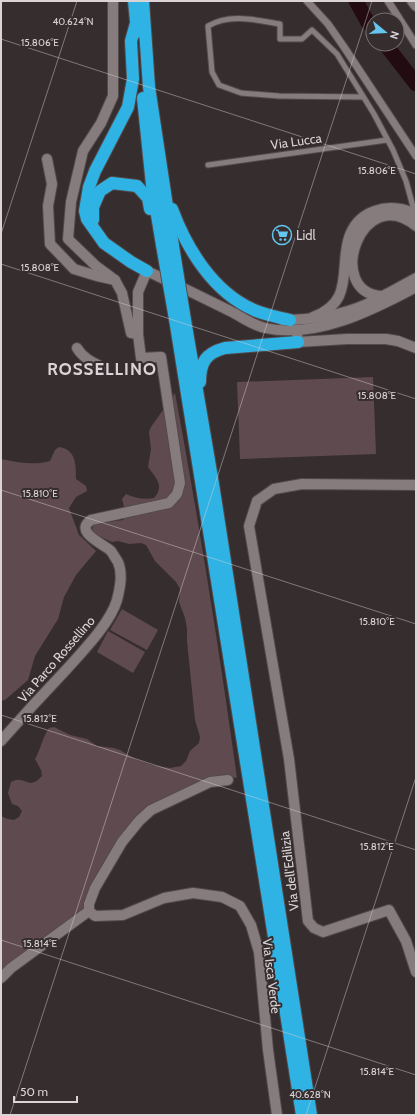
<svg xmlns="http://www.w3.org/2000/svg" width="417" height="1116" viewBox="0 0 417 1116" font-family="Cabin,sans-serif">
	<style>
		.green { fill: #5f4a4f }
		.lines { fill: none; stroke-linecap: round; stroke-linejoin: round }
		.river { stroke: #230b12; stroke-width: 15 }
		.service-casing { stroke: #534a4c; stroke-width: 7 }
		.pedestrian-casing { stroke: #534a4c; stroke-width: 9 }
		.minor-casing { stroke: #534a4c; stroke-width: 12 }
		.tertiary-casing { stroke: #534a4c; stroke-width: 12 }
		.secondary-casing { stroke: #534a4c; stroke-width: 12 }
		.motorway-casing { stroke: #534a4c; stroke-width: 14 }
		.service { stroke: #867b7d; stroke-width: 5 }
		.pedestrian { stroke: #867b7d; stroke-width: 7 }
		.minor { stroke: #867b7d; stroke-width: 10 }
		.tertiary { stroke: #867b7d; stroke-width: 10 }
		.secondary { stroke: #867b7d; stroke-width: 10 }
		.motorway { stroke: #2fb3e4; stroke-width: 12 }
		.motorway-bridge-casing { stroke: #534a4c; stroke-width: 14; stroke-linecap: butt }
		.motorway-bridge { stroke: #2fb3e4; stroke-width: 12 }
		.ticks { fill: none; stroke: #dad4d6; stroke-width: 1; stroke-opacity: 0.45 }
		.labels { text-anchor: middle; stroke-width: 4; stroke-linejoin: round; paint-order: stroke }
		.street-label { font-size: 13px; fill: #dad4d6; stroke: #362d2f }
		.poi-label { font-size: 13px; fill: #dad4d6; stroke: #362d2f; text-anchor: start }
		.district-label { font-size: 17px; font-weight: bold; letter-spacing: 1px; fill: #dad4d6; stroke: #362d2f }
		.ticks-label { font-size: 10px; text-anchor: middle; fill: #dad4d6; stroke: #362d2f; stroke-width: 4; stroke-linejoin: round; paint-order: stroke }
	</style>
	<rect width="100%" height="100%" fill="#362d2f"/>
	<!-- green -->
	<g class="green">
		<polygon points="373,377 376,454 240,459 237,382"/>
		<path d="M 175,393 C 199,521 219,649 237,778 L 225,776 L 150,805 L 95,879 L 82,910 L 1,971 L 1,816 L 8,819 L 14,820 L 19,817 L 22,811 L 18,806 L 12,804 L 8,793 L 11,782 C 25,774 28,792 42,776 L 41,770 L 35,759 C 41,749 42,738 49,728 L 54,727 L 70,735 L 87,739 L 97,746 L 114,748 L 120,750 L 135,759 L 152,765 L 170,768 L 181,766 L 186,761 L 190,751 L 199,743 L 200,737 L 195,720 L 187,641 L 187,629 L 185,618 L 179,602 L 180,589 L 176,582 L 155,561 L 146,545 L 141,543 L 129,544 L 118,541 L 112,542 L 96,535 L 92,530 L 93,524 L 123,520 L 126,515 L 122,499 L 126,494 C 135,498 144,500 154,498 C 165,486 156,478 148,467 L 151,449 L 149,432 L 151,427 Z"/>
		<path d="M 59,447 C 76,449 76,465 76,479 L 86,486 L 87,491 L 76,497 L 69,508 L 79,535 L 96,551 L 76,575 L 64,597 L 58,619 L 35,656 L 28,680 L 5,700 L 1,701 L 1,459 C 17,462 34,466 50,461 L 55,450 Z"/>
		<polygon points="122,609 158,630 147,650 110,630"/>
		<polygon points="108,631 145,652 133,673 97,652"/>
	</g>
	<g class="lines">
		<!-- river -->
		<g class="river">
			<polyline points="356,1 367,21 373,28"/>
			<polyline points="385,44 416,84"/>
		</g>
		<!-- service casing -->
		<g class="service-casing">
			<g id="service">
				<path d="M 363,97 L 279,96 L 241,93 L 219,85 L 212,72 L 208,26 C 230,13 256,20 280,24 L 280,39 L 302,39 L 312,30 L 337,54 L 374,114 L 393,150 L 406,181 L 415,214"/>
				<polyline points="208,165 387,140"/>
			</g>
		</g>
		<!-- pedestrian casing -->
		<g class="pedestrian-casing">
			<g id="pedestrian">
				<polyline points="307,1 328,24 344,47 416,156"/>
				<polyline points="388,1 416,45"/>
			</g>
		</g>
		<!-- minor casing -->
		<g class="minor-casing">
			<g id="minor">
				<polyline points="113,1 113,96 101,123 83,151 71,202 68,239 96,266 115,280"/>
				<polyline points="412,1 416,6"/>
				<polyline points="47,159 52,184 48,206 50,244 74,269 97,276 115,280 122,293 131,333 138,334"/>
				<path d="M 77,348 C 83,358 92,362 102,367"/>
				<path d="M 1,741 C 22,717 43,694 65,671 C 81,653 110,624 117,600 C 120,588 123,574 118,562 C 116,559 113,554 111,551 C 104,544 73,532 91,520 L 169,503 L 177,494 L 180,483 L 161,357 L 141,358 L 138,334 L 138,292 L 147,271"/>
				<polyline points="228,780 210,782 151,810 139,821 122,842 95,888 89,904 89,911 95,916 123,915 164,898 193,893 222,897 240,906 251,925 259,952 268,1050 277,1115"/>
				<polyline points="1,978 11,968 89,911"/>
			</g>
		</g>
		<!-- tertiary casing -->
		<g class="tertiary-casing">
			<g id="tertiary">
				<path d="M 381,296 C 324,292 361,181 416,226"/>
				<path d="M 313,317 C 353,302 340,273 348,241 C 356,210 389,201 415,214 L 416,217"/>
				<polyline points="297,334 298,342 347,339 386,339 398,341 416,348"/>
				<polyline points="416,485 302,484 274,489 257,501 249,526 289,759 308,921 314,928 323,932 389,910 406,941 416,972"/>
			</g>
		</g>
		<!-- secondary casing -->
		<g class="secondary-casing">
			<g id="secondary">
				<path d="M 147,271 C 175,284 202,297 230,311 C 242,317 252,325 265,328 C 316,339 373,310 416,287"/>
				<path d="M 282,320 C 311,320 340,316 367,304 C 383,296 400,287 416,278"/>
			</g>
		</g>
		<!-- motorway casing -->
		<g class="motorway-casing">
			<g id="motorway">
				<polyline points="134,1 137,32"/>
				<polyline points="143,1 149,87 173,246"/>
				<polyline points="136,23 131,41 133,79 128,107 95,171 89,187 85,211 87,219 104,243 131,262 147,271"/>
				<polyline points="143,98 152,185 162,245"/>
				<path d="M 172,209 C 187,249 213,292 254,310 C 265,315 278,317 290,320"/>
				<polyline points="93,220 93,207 100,191 112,183 137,186 148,198 150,209"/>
				<polyline points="175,319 268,899 302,1115"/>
				<polyline points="185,320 213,484 311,1115"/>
				<path d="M 200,382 C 200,362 206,353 225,348 L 298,342"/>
			</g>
		</g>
		<!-- service -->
		<use href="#service" class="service"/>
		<!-- pedestrian -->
		<use href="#pedestrian" class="pedestrian"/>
		<!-- minor -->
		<use href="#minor" class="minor"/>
		<!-- tertiary -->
		<use href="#tertiary" class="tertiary"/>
		<!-- secondary -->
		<use href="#secondary" class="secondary"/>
		<!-- motorway -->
		<use href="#motorway" class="motorway"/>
		<!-- motorway-bridge casing -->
		<g class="motorway-bridge-casing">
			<g id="motorway-bridge">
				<polyline points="162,245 175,319"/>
				<polyline points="173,246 185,320"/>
			</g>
		</g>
		<!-- motorway-bridge -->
		<use href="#motorway-bridge" class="motorway-bridge"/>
	</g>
	<!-- ticks -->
	<path class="ticks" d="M 1,39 L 416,174M 1,234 L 77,1M 1,264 L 416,399M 1,490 L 416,624M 1,715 L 416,850M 1,940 L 416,1075M 10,1115 L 372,1M 306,1115 L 416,777"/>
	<!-- icons -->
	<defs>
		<g id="supermarket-ring" transform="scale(1)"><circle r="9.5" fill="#362d2f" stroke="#64c5ee" stroke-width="1.5"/><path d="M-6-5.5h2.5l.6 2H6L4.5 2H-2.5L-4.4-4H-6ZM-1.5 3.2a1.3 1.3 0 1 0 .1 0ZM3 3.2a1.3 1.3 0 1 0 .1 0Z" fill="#64c5ee"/></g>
	</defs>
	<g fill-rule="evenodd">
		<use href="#supermarket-ring" x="282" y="235"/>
	</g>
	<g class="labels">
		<!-- street labels -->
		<g class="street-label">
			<text transform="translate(296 141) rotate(-8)" y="5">Via Lucca</text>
			<text transform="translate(56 659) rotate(-49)" y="5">Via Parco Rossellino</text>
			<text transform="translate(289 871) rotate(-97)" y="5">Via dell'Edilizia</text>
			<text transform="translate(272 976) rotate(83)" y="5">Via Isca Verde</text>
		</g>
		<!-- poi labels -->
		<g class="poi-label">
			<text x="296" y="240">Lidl</text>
		</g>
		<!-- district labels -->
		<g class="district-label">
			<text x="102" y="375">ROSSELLINO</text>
		</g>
	</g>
	<g class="ticks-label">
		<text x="73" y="25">40.624°N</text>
		<text x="40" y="46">15.806°E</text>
		<text x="377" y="174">15.806°E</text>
		<text x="40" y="271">15.808°E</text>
		<text x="377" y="399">15.808°E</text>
		<text x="40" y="497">15.810°E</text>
		<text x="377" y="625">15.810°E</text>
		<text x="40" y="722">15.812°E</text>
		<text x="377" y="850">15.812°E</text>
		<text x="40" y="947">15.814°E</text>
		<text x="377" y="1075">15.814°E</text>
		<text x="310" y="1098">40.628°N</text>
	</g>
	<!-- border -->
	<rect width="417" height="1116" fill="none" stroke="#dad4d6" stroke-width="4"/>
	<!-- north arrow -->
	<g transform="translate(385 32) rotate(108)"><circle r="19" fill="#362d2f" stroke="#787072"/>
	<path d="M0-3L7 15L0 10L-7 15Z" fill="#64c5ee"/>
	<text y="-6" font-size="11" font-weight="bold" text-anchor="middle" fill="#dad4d6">N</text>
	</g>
	<!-- scale -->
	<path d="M14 1096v6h63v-6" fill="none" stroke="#dad4d6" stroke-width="2"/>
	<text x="20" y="1096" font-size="12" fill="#dad4d6" stroke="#362d2f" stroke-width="3" paint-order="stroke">50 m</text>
</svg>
